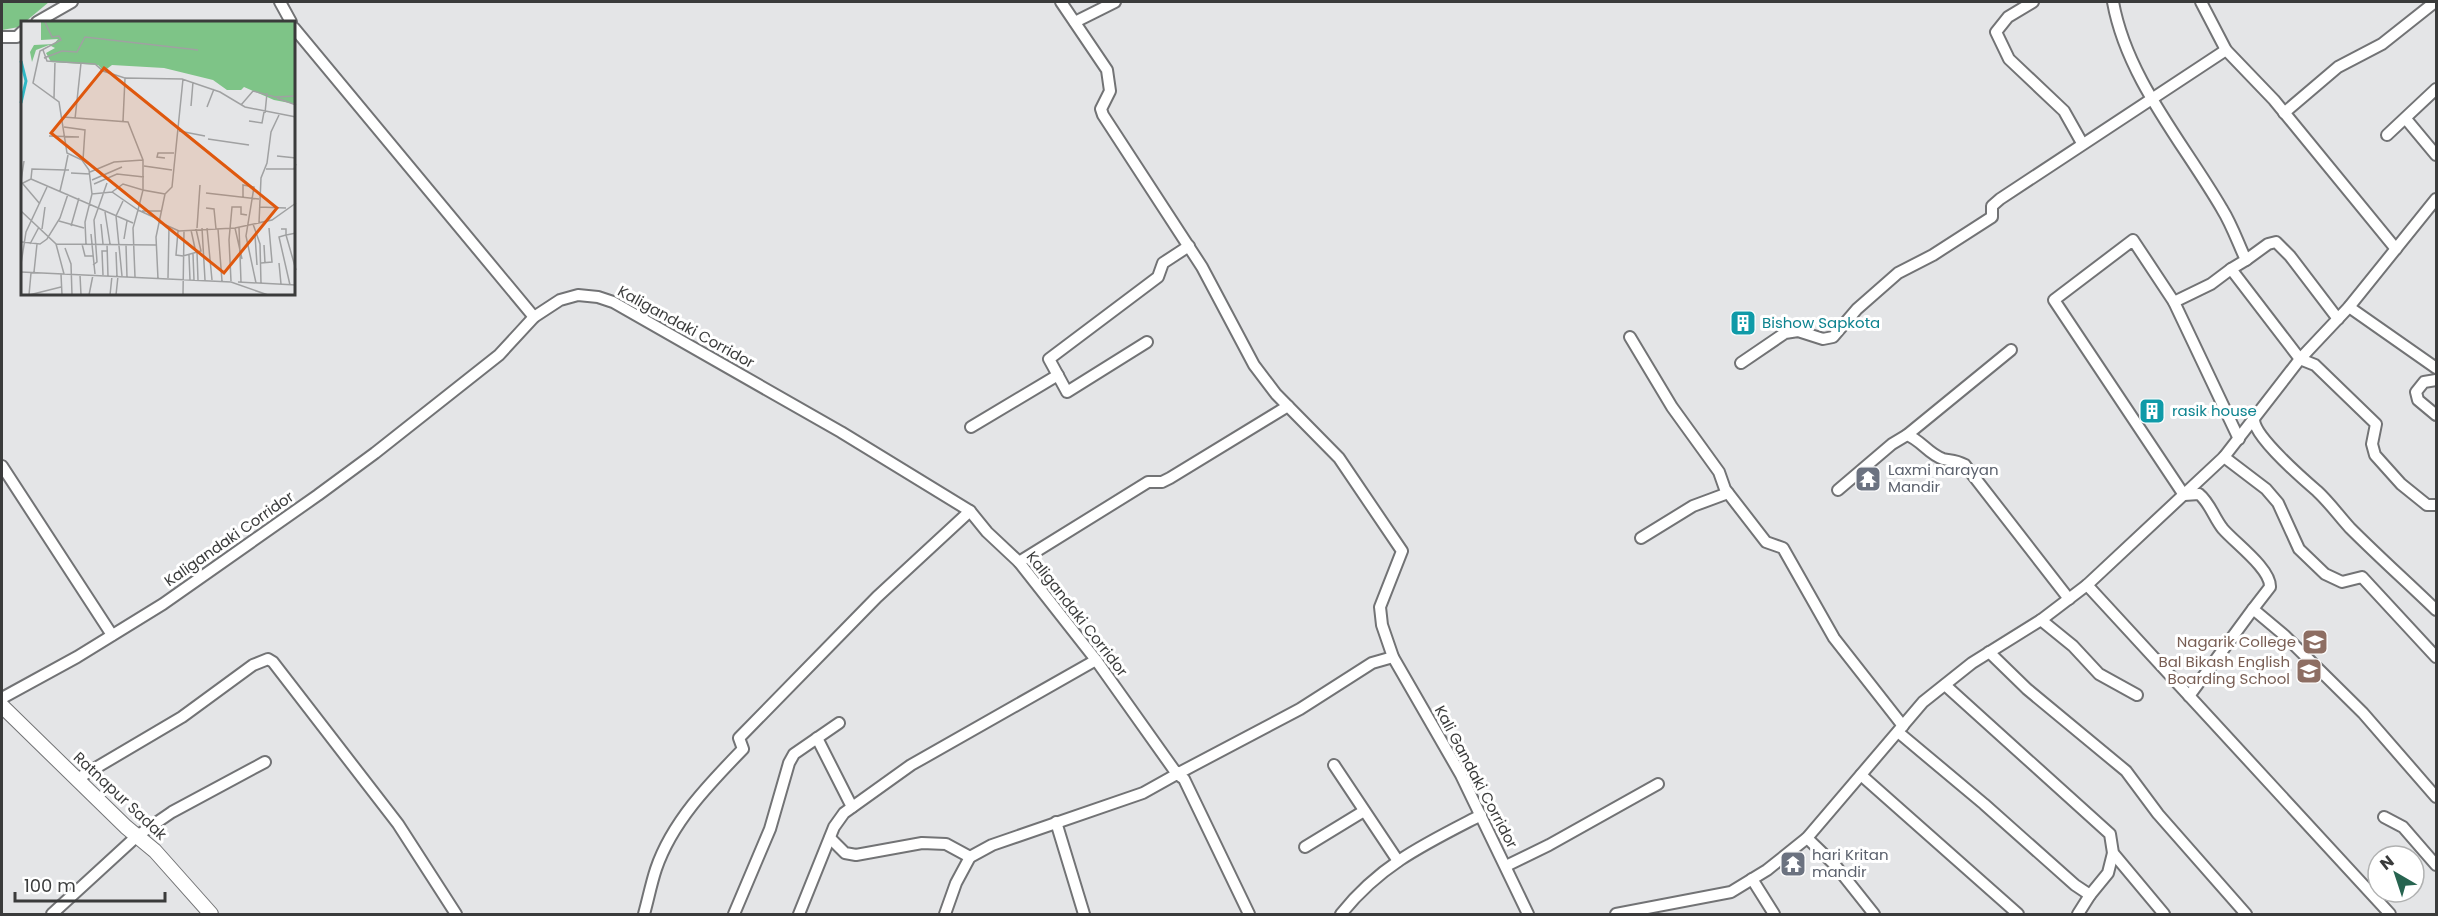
<svg xmlns="http://www.w3.org/2000/svg" width="2438" height="916" viewBox="0 0 2438 916" font-family="Poppins,sans-serif">
	<style>
		.forest { fill: #7ec487 }
		.lines { fill: none; stroke-linecap: round; stroke-linejoin: round }
		.street-casing { stroke: #727375; stroke-width: 14 }
		.secondary-casing { stroke: #727375; stroke-width: 16 }
		.street { stroke: #fff; stroke-width: 10 }
		.secondary { stroke: #fff; stroke-width: 14 }
		.labels { text-anchor: middle; stroke-width: 6; stroke-linejoin: round; paint-order: stroke }
		.culture-label { font-size: 15px; fill: #0d838f; stroke: #fff; text-anchor: start }
		.street-label { font-size: 15px; fill: #3a3b3b; stroke: #fff }
		.worship-label { font-size: 15px; fill: #5b616d; stroke: #fff; text-anchor: start }
		.education-label { font-size: 15px; fill: #785e54; stroke: #fff; text-anchor: end }
		.inset-river { fill: none; stroke: #2fb8c5; stroke-width: 3 }
		.inset-road { fill: none; stroke: #a0a1a2; stroke-width: 1.5 }
		.view { fill: #df580e; fill-opacity: 0.15; stroke: #df580e; stroke-width: 3 }
		.inset-edge { fill: none; stroke: #3a3b3b; stroke-width: 3 }
	</style>
	<rect width="100%" height="100%" fill="#e4e5e7"/>
	<!-- forest -->
	<polygon class="forest" points="2,2 49,2 19,27 2,30"/>
	<g class="lines">
		<!-- street casing -->
		<g class="street-casing">
			<g id="street">
				<polyline points="280,2 291,22"/>
				<polyline points="1061,2 1107,70 1110,91 1101,109 1103,115 1202,267 1254,365 1276,394 1339,458 1402,551 1380,607 1382,625 1393,657 1461,775 1528,914"/>
				<polyline points="2033,2 2008,17 1996,32 2009,59 2064,111 2082,143"/>
				<path d="M 2113,2 C 2127,79 2183,142 2222,209 C 2232,225 2238,243 2246,260 L 2231,269 L 2300,359 L 2315,365 L 2376,424 L 2372,444 L 2375,455 L 2401,484 L 2427,505 L 2436,505"/>
				<polyline points="2201,2 2226,50 2274,100 2396,249"/>
				<polyline points="37,22 72,2"/>
				<polyline points="1075,22 1115,2"/>
				<polyline points="294,28 534,317"/>
				<polyline points="2,37 17,37 22,32"/>
				<polyline points="2284,113 2338,67 2382,44 2435,2"/>
				<polyline points="2406,119 2436,155"/>
				<polyline points="2387,135 2436,89"/>
				<polyline points="2246,260 2268,244 2276,242 2290,256 2338,319"/>
				<path d="M 2231,269 L 2211,284 L 2174,302 L 2133,240 L 2054,300 L 2184,495 L 2199,494 C 2210,503 2214,518 2223,529 C 2235,543 2271,569 2270,587 L 2253,609 L 2284,635 L 2363,713 L 2436,797"/>
				<polyline points="2174,302 2239,439"/>
				<polyline points="2349,307 2436,368"/>
				<polyline points="1630,337 1672,407 1719,472 1725,489 1766,542 1783,548 1834,638 1903,726"/>
				<polyline points="1147,342 1067,392 1049,359 1158,277 1163,263 1189,246"/>
				<polyline points="1741,363 1785,333 1798,331 1823,339 1833,337 1857,309 1898,273 1933,255 1992,217 1992,206 2000,199 2226,50"/>
				<polyline points="2436,380 2424,382 2416,392 2418,400 2436,415"/>
				<path d="M 2254,420 C 2255,437 2303,479 2317,491 C 2329,502 2339,516 2350,528 C 2378,556 2408,583 2436,610"/>
				<polyline points="971,427 1058,375"/>
				<polyline points="1907,435 2011,350"/>
				<polyline points="2224,457 2266,489 2278,503 2299,549 2325,574 2342,582 2362,577 2436,657"/>
				<polyline points="2,466 112,635"/>
				<path d="M 1838,490 L 1892,444 L 1907,435 C 1921,440 1928,454 1943,459 C 1951,461 1954,459 1965,465 L 2069,599"/>
				<polyline points="1641,538 1693,506 1728,493"/>
				<polyline points="1019,562 1148,482 1162,482 1170,478 1288,406"/>
				<polyline points="2087,585 2390,914"/>
				<polyline points="2041,620 2073,646 2099,674 2137,695"/>
				<polyline points="1989,652 2027,689 2126,771 2158,814 2246,914"/>
				<polyline points="1945,685 2110,834 2113,853 2164,914"/>
				<polyline points="2189,696 2253,609"/>
				<polyline points="2,698 77,657 163,604 318,495 375,453 499,355 534,317 560,300 578,295 598,297 613,302 841,432 970,511 987,532 1019,562 1096,660 1177,774 1300,709 1372,663 1393,657"/>
				<polyline points="1898,732 1984,804 2075,885 2090,895 2078,914"/>
				<polyline points="817,738 852,807"/>
				<polyline points="1334,765 1398,861"/>
				<polyline points="1861,775 2018,914"/>
				<polyline points="77,779 182,717 253,665 268,659 273,662 398,824 456,914"/>
				<polyline points="2384,817 2403,827 2436,865"/>
				<polyline points="1056,822 1084,914"/>
				<polyline points="830,838 845,853 856,855 922,843 946,844 970,857"/>
				<polyline points="1807,838 1835,865 1874,914"/>
				<polyline points="1305,847 1364,811"/>
				<polyline points="1506,866 1549,845 1658,784"/>
				<polyline points="1752,879 1774,914"/>
				<polyline points="2090,895 2108,873 2113,853"/>
				<polyline points="52,914 137,836 172,812 265,762"/>
				<path d="M 644,914 C 648,900 651,884 656,869 C 672,822 709,784 743,749 L 739,738 L 877,597 L 970,511"/>
				<polyline points="734,914 770,829 789,763 794,754 839,723"/>
				<polyline points="799,914 834,827 844,813 911,765 1096,660"/>
				<polyline points="945,914 956,883 970,857 992,845 1143,793 1177,774 1184,779 1249,914"/>
				<path d="M 1341,914 C 1381,864 1425,844 1481,815"/>
				<polyline points="1616,914 1731,892 1767,870 1807,838 1923,702 1972,663 2041,620 2087,585 2224,457 2300,359 2349,307 2436,199"/>
			</g>
		</g>
		<!-- secondary casing -->
		<g class="secondary-casing">
			<polyline id="secondary" points="2,706 126,827 155,851 211,914"/>
		</g>
		<!-- street -->
		<use href="#street" class="street"/>
		<!-- secondary -->
		<use href="#secondary" class="secondary"/>
	</g>
	<!-- icons -->
	<defs>
		<g id="building-square" transform="scale(1.35)"><rect x="-9" y="-9" width="18" height="18" rx="4" fill="#0f9aa8" stroke="#fff"/><path d="M-4-6H4V6H1V3H-1V6H-4ZM-2.5-4.3h1.7v1.8h-1.7ZM.8-4.3h1.7v1.8H.8ZM-2.5-1h1.7V.8h-1.7ZM.8-1h1.7V.8H.8Z" fill="#fff"/></g>
		<g id="temple-square" transform="scale(1.35)"><rect x="-9" y="-9" width="18" height="18" rx="4" fill="#6b7280" stroke="#fff"/><path d="M0-6L5-2H3V0L6.5 2.5H4V6H1.5V3h-3V6H-4V2.5H-6.5L-3 0V-2H-5Z" fill="#fff"/></g>
		<g id="university-square" transform="scale(1.35)"><rect x="-9" y="-9" width="18" height="18" rx="4" fill="#8d6e63" stroke="#fff"/><path d="M0-5L7-2L0 1L-7-2ZM-4 1L0 2.5L4 1V4Q0 6-4 4Z" fill="#fff"/></g>
		<g id="school-square" transform="scale(1.35)"><rect x="-9" y="-9" width="18" height="18" rx="4" fill="#8d6e63" stroke="#fff"/><path d="M0-5L7-2L0 1L-7-2ZM-4 1L0 2.5L4 1V4Q0 6-4 4Z" fill="#fff"/></g>
	</defs>
	<g fill-rule="evenodd">
		<use href="#building-square" x="1743" y="323"/>
		<use href="#building-square" x="2152" y="411"/>
		<use href="#temple-square" x="1868" y="479"/>
		<use href="#university-square" x="2315" y="642"/>
		<use href="#school-square" x="2309" y="671"/>
		<use href="#temple-square" x="1793" y="864"/>
	</g>
	<g class="labels">
		<!-- culture labels -->
		<g class="culture-label">
			<text x="1762" y="328">Bishow Sapkota</text>
			<text x="2172" y="416">rasik house</text>
		</g>
		<!-- street labels -->
		<g class="street-label">
			<text transform="translate(686 327) rotate(29)" y="5">Kaligandaki Corridor</text>
			<text transform="translate(229 539) rotate(-35)" y="5">Kaligandaki Corridor</text>
			<text transform="translate(1077 614) rotate(52)" y="5">Kaligandaki Corridor</text>
			<text transform="translate(1476 777) rotate(62)" y="5">Kali Gandaki Corridor</text>
			<text transform="translate(120 796) rotate(43)" y="5">Ratnapur Sadak</text>
		</g>
		<!-- worship labels -->
		<g class="worship-label">
			<text x="1888" y="475">Laxmi narayan<tspan x="1888" dy="17">Mandir</tspan></text>
			<text x="1812" y="860">hari Kritan<tspan x="1812" dy="17">mandir</tspan></text>
		</g>
		<!-- education labels -->
		<g class="education-label">
			<text x="2296" y="647">Nagarik College</text>
			<text x="2290" y="667">Bal Bikash English<tspan x="2290" dy="17">Boarding School</tspan></text>
		</g>
	</g>
	<!-- overview -->
	<g transform="translate(21 21)">
		<rect width="274" height="274" fill="#e4e5e7"/>
		<path d="M 20,1 L 274,1 L 274,83 L 253,79 L 223,66 L 220,69 L 206,69 L 192,59 L 143,47 L 91,44 L 83,50 L 77,44 L 30,41 L 25,32 L 34,27 L 28,24 L 15,29 L 11,41 L 9,31 L 13,24 L 33,23 L 37,18 L 20,19 Z" fill="#7ec487"/>
		<path class="inset-river" d="M 0,40 L 5,60 L 0,82"/>
		<path class="inset-road" d="M 24,1 L 31,16 L 38,15 L 40,19 L 19,30 L 12,62 L 38,81 L 46,132 L 61,139 L 68,149 L 71,173 L 91,171 L 117,189 L 112,207 L 114,256M 22,29 L 26,40 L 74,43 L 82,50 L 104,57 L 102,100M 23,37 L 41,30 L 56,31 L 64,16 L 177,29M 104,57 L 161,58 L 199,71 L 224,86 L 275,96M 33,77 L 34,40M 256,77 L 275,84M 220,84 L 232,70 L 254,76 L 275,75M 170,85 L 172,61M 186,86 L 193,68M 244,92 L 246,72M 42,96 L 107,101 L 122,139 L 122,169 L 144,173M 54,98 L 60,42M 228,100 L 241,102 L 243,91M 43,106 L 64,109 L 62,139M 158,110 L 184,115M 28,115 L 58,116M 187,118 L 228,124M 256,135 L 275,137M 144,137 L 136,136 L 137,132 L 153,132M 123,145 L 151,149M 245,148 L 273,148 L 275,143M 69,151 L 93,141 L 122,139M 50,152 L 69,153M 10,158 L 112,202M 71,159 L 101,146M 0,160 L 3,140M 0,163 L 10,158 L 11,148 L 44,149 L 47,134M 2,163 L 19,183M 73,163 L 96,153 L 123,156M 39,170 L 44,149 L 48,149M 91,171 L 102,163 L 122,169 L 117,189 L 139,199M 185,172 L 238,178M 144,173 L 151,166 L 162,58M 222,176 L 222,164 L 233,166 L 225,215 L 235,262M 238,186 L 265,187M 185,187 L 193,188 L 195,208M 0,190 L 35,223 L 43,253M 121,190 L 141,190M 84,191 L 89,223M 38,200 L 63,207M 138,201 L 158,210 L 214,207 L 251,199 L 275,182M 238,202 L 240,157 L 246,142 L 250,111 L 258,94M 80,203 L 82,223M 232,203 L 239,223 L 240,262M 50,205 L 58,177M 218,206 L 220,261M 176,207 L 179,164M 181,207 L 184,259M 186,207 L 191,259M 214,207 L 221,238M 21,208 L 24,186M 197,208 L 201,260M 260,208 L 265,208 L 265,214 L 258,216 L 269,264M 170,209 L 175,232M 157,210 L 155,234 L 162,235 L 180,230 L 175,208M 275,212 L 265,214 L 275,249M 70,213 L 74,253M 234,214 L 236,244M 103,218 L 106,200M 1,221 L 19,223 L 26,218 L 39,197 L 47,173M 9,223 L 18,206M 35,223 L 135,224M 61,223 L 64,235 L 72,235M 65,223 L 64,201 L 71,173M 86,223 L 87,255M 105,224 L 106,256M 243,224 L 244,242M 44,227 L 50,243 L 51,274M 95,231 L 96,255M 176,231 L 177,259M 172,233 L 173,259M 168,234 L 169,259M 240,242 L 251,241 L 248,207M 258,242 L 260,263M 0,243 L 5,211 L 26,166M 72,244 L 76,241 L 73,199 L 86,162M 0,251 L 210,261 L 247,274M 13,251 L 16,223M 40,253 L 41,274M 59,254 L 60,274M 82,254 L 81,230 L 87,230M 101,255 L 95,195 L 102,180M 147,257 L 148,206M 137,258 L 135,216 L 144,173M 210,260 L 208,219 L 211,186 L 220,186 L 220,193 L 226,194M 217,261 L 275,264M 8,274 L 40,266M 8,274 L 10,252M 68,274 L 72,254M 89,274 L 91,255M 95,274 L 97,255M 162,274 L 163,210"/>
		<path class="view" d="M 83,47 L 256,187 L 203,252 L 30,112 Z"/>
		<rect width="274" height="274" class="inset-edge"/>
	</g>
	<!-- border -->
	<rect width="2438" height="916" fill="none" stroke="#3a3b3b" stroke-width="6"/>
	<!-- north arrow -->
	<g transform="translate(2396 874) rotate(321)"><circle r="28" fill="#ffffff" stroke="#b0b1b1" stroke-width="1.5"/>
	<path d="M0-4.5L10 22L0 15L-10 22Z" fill="#276450"/>
	<text y="-9" font-size="16" font-weight="bold" text-anchor="middle" fill="#3a3b3b">N</text>
	</g>
	<!-- scale -->
	<path d="M15 892v9h150v-9" fill="none" stroke="#3a3b3b" stroke-width="3"/>
	<text x="24" y="892" font-size="18" fill="#3a3b3b" stroke="#ffffff" stroke-width="4.5" paint-order="stroke">100 m</text>
</svg>
